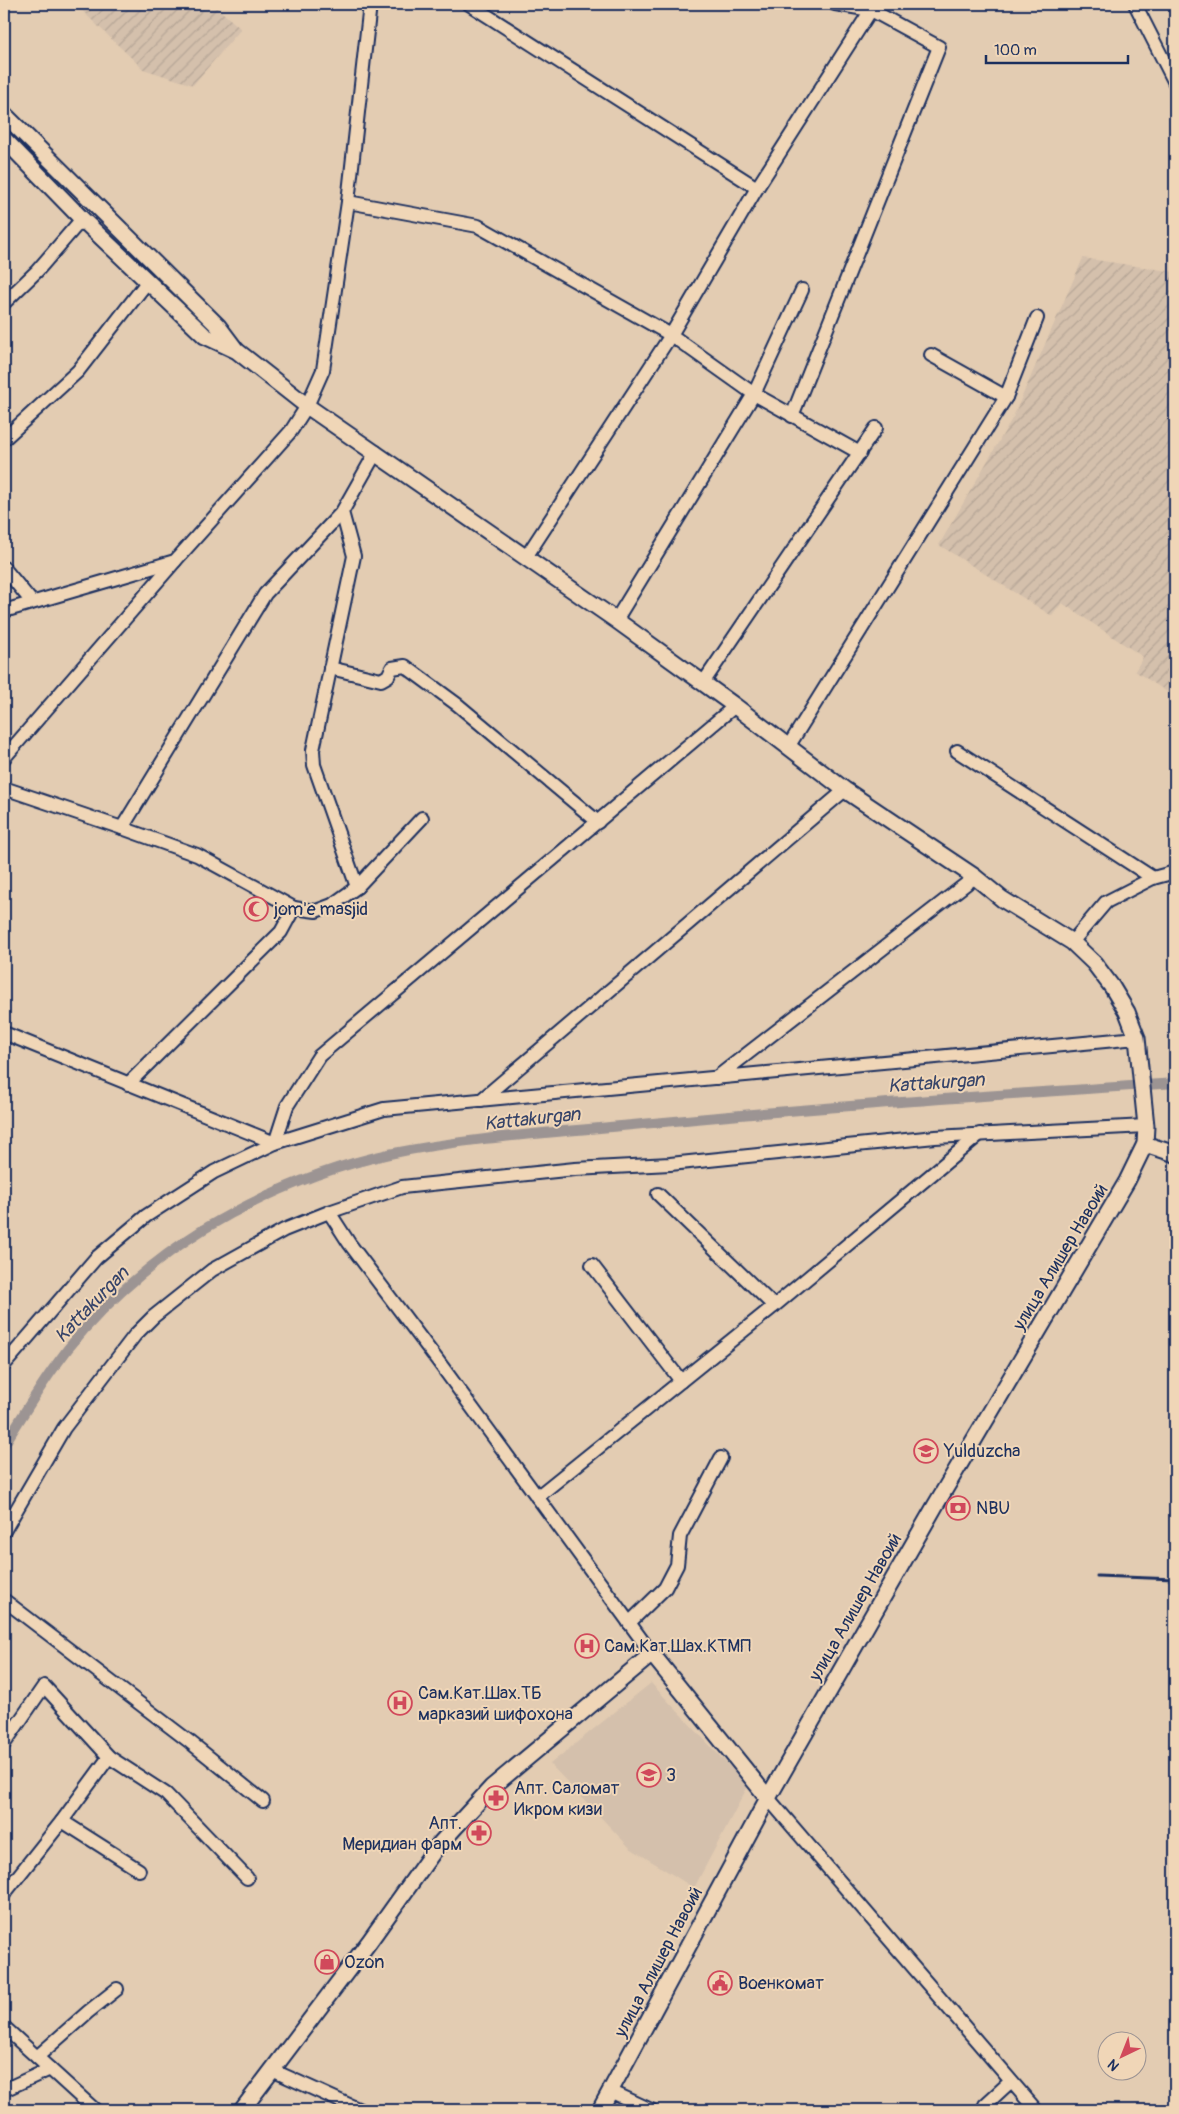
<svg xmlns="http://www.w3.org/2000/svg" width="1179" height="2114" viewBox="0 0 1179 2114" font-family="Pangolin,sans-serif">
	<style>
		.built { fill: #d4c0ac }
		.industrial { fill: url(#industrial-furrows) }
		.lines { fill: none; stroke-linecap: round; stroke-linejoin: round }
		.canal { stroke: #9c9493; stroke-width: 10 }
		.minor-casing { stroke: #1b2f5e; stroke-width: 16 }
		.major-casing { stroke: #1b2f5e; stroke-width: 19 }
		.minor { stroke: #f0d6b7; stroke-width: 12 }
		.major { stroke: #f0d6b7; stroke-width: 15 }
		.rail { stroke: #1b2f5e; stroke-width: 3 }
		.labels { text-anchor: middle; stroke-width: 4; stroke-linejoin: round; paint-order: stroke }
		.poi-label { font-size: 18px; fill: #1b2f5e; stroke: #f0d6b7; text-anchor: start }
		.street-label { font-size: 18px; fill: #1b2f5e; stroke: #f0d6b7 }
		.water-label { font-size: 19px; font-style: italic; fill: #354369; stroke: #f0d6b7 }
	</style>
	<defs>
		<pattern id="industrial-furrows" width="10" height="10" patternUnits="userSpaceOnUse" patternTransform="scale(1.25)"><rect width="10" height="10" fill="#d4c0ac"/><path d="M-1 1l2-2M0 10L10 0M9 11l2-2" fill="none" stroke="#b5a596"/></pattern>
	</defs>
	<rect width="100%" height="100%" fill="#e3ccb2"/>
	<filter id="ink" filterUnits="userSpaceOnUse"><feTurbulence type="fractalNoise" baseFrequency=".02" numOctaves="2"/><feDisplacementMap in="SourceGraphic" scale="10" xChannelSelector="R" yChannelSelector="G"/><feConvolveMatrix kernelMatrix="1 2 1 2 8 2 1 2 1" color-interpolation-filters="sRGB"/></filter>
	<g filter="url(#ink)">
		<!-- built -->
		<polygon class="built" points="651,1683 748,1786 694,1888 630,1848 550,1764"/>
		<!-- industrial -->
		<g class="industrial">
			<polygon points="75,4 213,4 241,29 193,85 143,69"/>
			<polygon points="1083,258 1175,272 1175,697 1135,671 1143,657 1062,603 1052,616 939,545 1013,417"/>
		</g>
		<g class="lines">
			<!-- canal -->
			<path class="canal" d="M 4,1445 C 20,1420 36,1393 53,1369 C 91,1314 148,1264 204,1229 C 261,1195 325,1168 389,1154 C 476,1136 565,1132 653,1123 C 827,1106 1001,1095 1175,1083"/>
			<!-- minor casing -->
			<g class="minor-casing">
				<g id="minor">
					<polyline points="469,4 757,188"/>
					<polyline points="1135,4 1175,83"/>
					<polyline points="348,202 478,226 671,335 754,394 860,453"/>
					<polyline points="4,303 37,271 82,219"/>
					<polyline points="931,355 1006,397"/>
					<polyline points="792,416 939,47 871,10 835,4"/>
					<polyline points="4,439 78,371 148,281"/>
					<polyline points="526,557 671,335 757,188 871,10"/>
					<polyline points="4,568 32,602"/>
					<polyline points="4,611 175,561 291,431 307,406 323,370 348,202 370,4"/>
					<polyline points="616,620 754,394 802,290"/>
					<polyline points="330,668 381,680 388,676 392,668 405,666 458,705 598,822"/>
					<polyline points="703,683 876,428"/>
					<polyline points="788,747 1006,397 1037,318"/>
					<polyline points="957,751 1153,878"/>
					<polyline points="4,758 175,561"/>
					<polyline points="4,788 122,828 197,855 294,908 316,911 332,905 357,887 422,818"/>
					<polyline points="122,828 265,594 342,512"/>
					<polyline points="357,887 314,765 313,750 354,556 342,512 376,452"/>
					<polyline points="1072,942 1106,902 1153,878 1175,872"/>
					<polyline points="4,1033 275,1143 287,1106 319,1056 735,706"/>
					<polyline points="716,1078 975,877"/>
					<polyline points="128,1084 281,932 294,908"/>
					<polyline points="481,1100 845,790"/>
					<polyline points="658,1194 774,1306"/>
					<polyline points="329,1212 349,1243 438,1361 652,1654"/>
					<polyline points="592,1265 681,1381"/>
					<polyline points="4,1365 96,1258 146,1216 214,1172 275,1143 384,1109 1137,1038"/>
					<polyline points="537,1497 774,1306 980,1134"/>
					<polyline points="4,1531 64,1428 135,1335 153,1317 212,1270 284,1230 329,1212 402,1187 575,1169 670,1164 935,1137 1146,1126"/>
					<polyline points="4,1600 190,1742 263,1801"/>
					<polyline points="629,1623 665,1588 677,1565 680,1536 721,1458"/>
					<polyline points="4,1744 44,1686 109,1757 166,1794 247,1878"/>
					<polyline points="768,1798 1036,2110"/>
					<polyline points="62,1821 139,1870"/>
					<polyline points="4,1894 62,1821 109,1757"/>
					<polyline points="4,2027 95,2110"/>
					<polyline points="37,2057 88,2012 117,1989"/>
					<polyline points="272,2070 360,2110"/>
					<polyline points="4,2090 50,2069"/>
					<polyline points="610,2091 651,2110"/>
					<polyline points="983,2110 985,2105 1010,2082"/>
				</g>
			</g>
			<!-- major casing -->
			<g class="major-casing">
				<g id="major">
					<polyline points="4,114 218,326 236,350"/>
					<polyline points="4,139 82,219 205,336 237,351 307,406 616,620 735,706 845,790 975,877 1002,899 1072,942 1094,963 1112,987 1127,1012 1137,1038 1146,1126 1145,1144 1127,1181 935,1506 768,1798 600,2110"/>
					<polyline points="1145,1144 1175,1154"/>
					<polyline points="242,2110 369,1942 436,1848 492,1787 652,1654 768,1798"/>
				</g>
			</g>
			<!-- minor -->
			<use href="#minor" class="minor"/>
			<!-- major -->
			<use href="#major" class="major"/>
			<!-- rail -->
			<polyline class="rail" points="1097,1576 1175,1579"/>
		</g>
	</g>
	<!-- icons -->
	<defs>
		<g id="mosque-ring" transform="scale(1.25)"><circle r="9.5" fill="#f0d6b7" stroke="#d1495b" stroke-width="1.5"/><path d="M3.5-4.9A6 6 0 1 0 3.5 4.9A5 5 0 1 1 3.5-4.9Z" fill="#d1495b"/></g>
		<g id="school-ring" transform="scale(1.25)"><circle r="9.5" fill="#f0d6b7" stroke="#d1495b" stroke-width="1.5"/><path d="M0-5L7-2L0 1L-7-2ZM-4 1L0 2.5L4 1V4Q0 6-4 4Z" fill="#d1495b"/></g>
		<g id="bank-ring" transform="scale(1.25)"><circle r="9.5" fill="#f0d6b7" stroke="#d1495b" stroke-width="1.5"/><path d="M-6-4H6V4H-6ZM0-2.3a2.3 2.3 0 1 0 0 4.6a2.3 2.3 0 1 0 0-4.6Z" fill="#d1495b"/></g>
		<g id="hospital-ring" transform="scale(1.25)"><circle r="9.5" fill="#f0d6b7" stroke="#d1495b" stroke-width="1.5"/><path d="M-5-5h3v3.5h4V-5h3V5h-3V1.5h-4V5h-3Z" fill="#d1495b"/></g>
		<g id="pharmacy-ring" transform="scale(1.25)"><circle r="9.5" fill="#f0d6b7" stroke="#d1495b" stroke-width="1.5"/><path d="M-2-6h4v4h4v4h-4v4h-4v-4h-4v-4h4Z" fill="#d1495b"/></g>
		<g id="shop-ring" transform="scale(1.25)"><circle r="9.5" fill="#f0d6b7" stroke="#d1495b" stroke-width="1.5"/><path d="M-5-2.5h2.3a2.7 3.5 0 0 1 5.4 0H5L5.5 6h-11ZM-1.5-2.5h3a1.5 2.3 0 0 0-3 0Z" fill="#d1495b"/></g>
		<g id="civic-ring" transform="scale(1.25)"><circle r="9.5" fill="#f0d6b7" stroke="#d1495b" stroke-width="1.5"/><path d="M-.6-6.5H3V-4.5H.6V-3L4-1V1h2V6H-6V1h2V-1L-.6-3ZM-1.2 2.5V6h2.4V2.5Z" fill="#d1495b"/></g>
	</defs>
	<g fill-rule="evenodd">
		<use href="#mosque-ring" x="256" y="909"/>
		<use href="#school-ring" x="926" y="1451"/>
		<use href="#bank-ring" x="958" y="1508"/>
		<use href="#hospital-ring" x="587" y="1646"/>
		<use href="#hospital-ring" x="400" y="1703"/>
		<use href="#school-ring" x="649" y="1775"/>
		<use href="#pharmacy-ring" x="496" y="1798"/>
		<use href="#pharmacy-ring" x="479" y="1833"/>
		<use href="#shop-ring" x="327" y="1962"/>
		<use href="#civic-ring" x="720" y="1983"/>
	</g>
	<g class="labels">
		<!-- poi labels -->
		<g class="poi-label">
			<text x="274" y="915">jom'e masjid</text>
			<text x="944" y="1457">Yulduzcha</text>
			<text x="976" y="1514">NBU</text>
			<text x="604" y="1652">Сам.Кат.Шах.КТМП</text>
			<text x="418" y="1699">Сам.Кат.Шах.ТБ<tspan x="418" dy="21">марказий шифохона</tspan></text>
			<text x="666" y="1781">3</text>
			<text x="514" y="1794">Апт. Саломат<tspan x="514" dy="21">Икром кизи</tspan></text>
			<text x="462" y="1829" text-anchor="end">Апт.<tspan x="462" dy="21">Меридиан фарм</tspan></text>
			<text x="344" y="1968">Ozon</text>
			<text x="738" y="1989">Военкомат</text>
		</g>
		<!-- street labels -->
		<g class="street-label">
			<text transform="translate(1060 1257) rotate(-59)" y="6">улица Алишер Навоий</text>
			<text transform="translate(855 1607) rotate(-60)" y="6">улица Алишер Навоий</text>
			<text transform="translate(658 1962) rotate(-62)" y="6">улица Алишер Навоий</text>
		</g>
		<!-- water labels -->
		<g class="water-label">
			<text transform="translate(936 1082) rotate(-4)" y="7">Kattakurgan</text>
			<text transform="translate(532 1118) rotate(-6)" y="7">Kattakurgan</text>
			<text transform="translate(91 1304) rotate(-46)" y="7">Kattakurgan</text>
		</g>
	</g>
	<!-- margin -->
	<rect width="1179" height="2114" fill="none" stroke="#f0d6b7" stroke-width="20"/>
	<rect x="10" y="10" width="1159" height="2094" fill="none" stroke="#1b2f5e" stroke-width="2" filter="url(#ink)"/>
	<!-- north arrow -->
	<g transform="translate(1122 2056) rotate(223)"><circle r="24" fill="#f0d6b7" stroke="#9b9393"/>
	<path d="M0-4L9 19L0 12L-9 19Z" fill="#d1495b"/>
	<text y="-8" font-size="14" font-weight="bold" text-anchor="middle" fill="#1b2f5e">N</text>
	</g>
	<!-- scale -->
	<path d="M986 55v8h142v-8" fill="none" stroke="#1b2f5e" stroke-width="2.5"/>
	<text x="994" y="55" font-size="15" fill="#1b2f5e" stroke="#f0d6b7" stroke-width="4" paint-order="stroke">100 m</text>
</svg>
